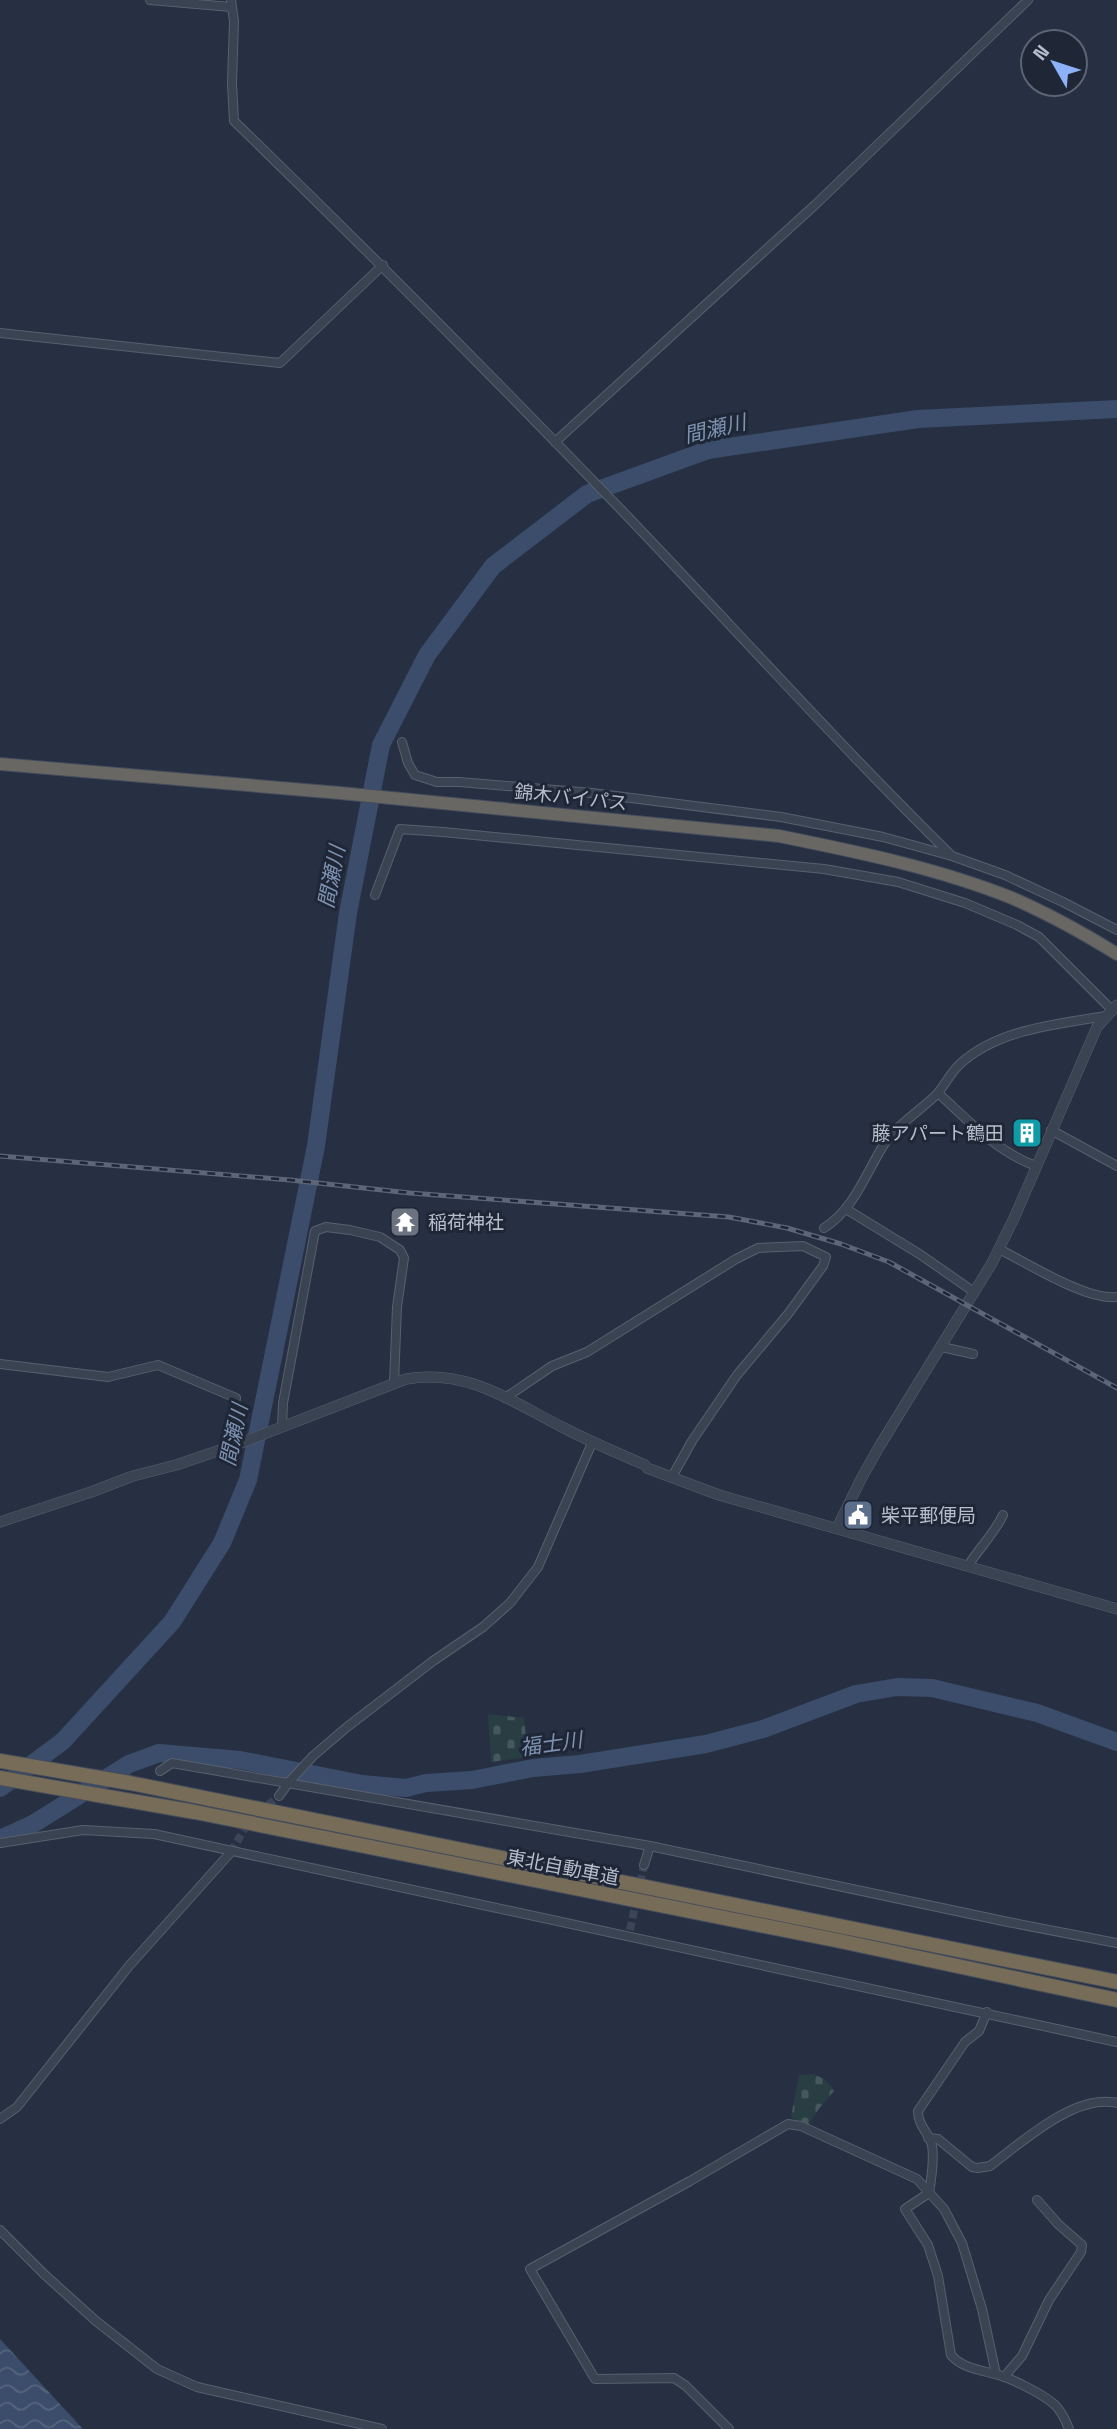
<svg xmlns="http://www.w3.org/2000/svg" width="1117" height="2429" viewBox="0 0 1117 2429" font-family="'Space Grotesk','Noto Sans JP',sans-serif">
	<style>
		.cemetery { fill: url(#cemetery-stones) }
		.water { fill: url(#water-waves) }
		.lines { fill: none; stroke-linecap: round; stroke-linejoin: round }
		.river { stroke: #3b4d6a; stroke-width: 18 }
		.minor-tunnel { stroke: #3c4557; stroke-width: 8; stroke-dasharray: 8 4; stroke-linecap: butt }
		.minor-casing { stroke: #58606f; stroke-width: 10 }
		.tertiary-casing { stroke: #58606f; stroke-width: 11 }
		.trunk-casing { stroke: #454d5c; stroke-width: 14 }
		.motorway-casing { stroke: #454d5c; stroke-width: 16 }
		.minor { stroke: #3a4351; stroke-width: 8 }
		.tertiary { stroke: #3a4351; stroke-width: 10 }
		.trunk { stroke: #686764; stroke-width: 12 }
		.motorway { stroke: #776c57; stroke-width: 14 }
		.rail-casing { stroke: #5c6678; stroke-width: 5 }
		.rail { stroke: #1f2737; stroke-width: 2.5; stroke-dasharray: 8; stroke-linecap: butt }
		.labels { text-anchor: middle; stroke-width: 6; stroke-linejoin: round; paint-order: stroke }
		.street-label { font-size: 19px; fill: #b7becb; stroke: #1f2737 }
		.poi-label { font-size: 19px; fill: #b7becb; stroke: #1f2737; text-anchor: start }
		.water-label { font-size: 21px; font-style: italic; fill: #7e92b2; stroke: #1f2737 }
	</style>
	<defs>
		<pattern id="cemetery-stones" width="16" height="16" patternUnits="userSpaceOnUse" patternTransform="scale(1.75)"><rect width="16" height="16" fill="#283e43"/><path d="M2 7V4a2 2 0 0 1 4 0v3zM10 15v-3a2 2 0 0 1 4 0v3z" fill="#45585d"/></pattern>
		<pattern id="water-waves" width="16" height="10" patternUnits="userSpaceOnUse" patternTransform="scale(1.75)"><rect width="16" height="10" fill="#3b4d6a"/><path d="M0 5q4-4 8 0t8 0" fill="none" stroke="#55657e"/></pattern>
	</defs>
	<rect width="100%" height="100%" fill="#263042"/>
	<!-- cemetery -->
	<g class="cemetery">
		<polygon points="488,1714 524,1718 528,1757 491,1762"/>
		<path d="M 814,2074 C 822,2078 830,2082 834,2091 L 818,2110 L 807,2127 L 791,2117 L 799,2075 Z"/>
	</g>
	<!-- water -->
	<polygon class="water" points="0,2339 83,2429 0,2429"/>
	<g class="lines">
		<!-- river -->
		<g class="river">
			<polyline points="0,1788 63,1741 172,1622 222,1543 248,1480 316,1146 348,913 381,745 427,655 493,566 587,494 708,450 918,419 1117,409"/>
			<polyline points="0,1839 33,1824 129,1764 159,1753 240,1760 362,1784 406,1788 426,1783 472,1780 533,1768 580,1764 706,1744 763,1729 856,1694 897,1687 932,1688 1037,1713 1117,1742"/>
		</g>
		<!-- minor-tunnel -->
		<g class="minor-tunnel">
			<polyline points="231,1852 249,1821 279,1796"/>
			<polyline points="630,1930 644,1865"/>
		</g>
		<!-- minor casing -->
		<g class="minor-casing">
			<g id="minor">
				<polyline points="150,0 231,7"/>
				<path d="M 231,0 L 234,21 L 232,83 L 234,121 C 368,251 500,384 630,519 C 737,631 841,747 952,856"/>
				<polyline points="0,333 280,363 383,265"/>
				<polyline points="555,442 816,204 1028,0"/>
				<polyline points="402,742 408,763 415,775 437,782 459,782 592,793 781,817 883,837 952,856 1005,875 1063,902 1117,930"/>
				<polyline points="375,895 400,829 443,832 824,869 898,882 965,903 1017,925 1039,937 1112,1010"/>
				<path d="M 938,1093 C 968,1120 997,1152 1036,1166"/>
				<polyline points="1051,1130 1117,1166"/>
				<polyline points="846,1209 921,1255 974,1292"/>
				<path d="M 824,1228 C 854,1209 865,1175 883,1146 C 896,1125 920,1111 937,1094 C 945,1085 951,1072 960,1064 C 998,1029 1058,1024 1106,1016"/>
				<path d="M 999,1249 C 1027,1263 1087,1301 1117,1297"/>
				<polyline points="942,1347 973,1354"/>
				<polyline points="0,1364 108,1377 158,1365 236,1398 226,1448"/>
				<polyline points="505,1398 552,1366 587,1352 736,1259 758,1248 803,1246 826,1257 823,1266 788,1314 737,1375 692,1441 672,1477"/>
				<polyline points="282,1427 283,1403 315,1231 326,1227 350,1230 380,1237 400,1250 404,1258 397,1307 394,1383"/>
				<path d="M 968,1566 C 979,1548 994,1534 1003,1515"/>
				<polyline points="160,1771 172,1763 650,1846 1008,1922 1117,1943"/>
				<polyline points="279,1796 289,1782 313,1756 347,1727 433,1661 483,1627 510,1603 538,1567 592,1443"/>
				<polyline points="0,1843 83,1830 154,1834 1117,2042"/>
				<polyline points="644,1865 650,1846"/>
				<path d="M 987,2012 L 979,2031 L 965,2042 L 918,2111 C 918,2125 927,2131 931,2142 C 935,2153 931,2181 929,2193 L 905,2209 L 928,2245 L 938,2276 L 951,2355 C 962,2368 980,2370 995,2374 C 1011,2378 1043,2394 1055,2405 C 1061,2411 1066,2421 1069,2429"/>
				<polyline points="0,2119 17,2107 129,1966 231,1852"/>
				<path d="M 928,2138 L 938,2139 L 972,2167 L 978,2168 L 990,2166 C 1022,2142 1075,2093 1117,2103"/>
				<polyline points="0,2230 45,2275 96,2321 157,2369 197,2387 382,2429"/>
				<polyline points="1004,2377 1022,2356 1049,2300 1081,2252 1082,2245 1058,2224 1037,2200"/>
				<polyline points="729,2429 686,2386 674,2378 595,2379 530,2269 690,2181 788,2124 801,2126 917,2179 944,2209 962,2243 982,2309 996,2374"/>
			</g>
		</g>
		<!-- tertiary casing -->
		<g class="tertiary-casing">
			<g id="tertiary">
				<path d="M 0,1522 L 91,1492 L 133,1476 L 176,1465 L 238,1444 L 406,1379 C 467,1368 511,1401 562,1427 C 589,1441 617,1453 645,1465 L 647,1468 L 719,1495 L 1117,1609"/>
				<polyline points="837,1528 861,1479 879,1447 992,1263 1015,1216 1097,1027 1117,1005"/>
			</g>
		</g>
		<!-- trunk casing -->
		<g class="trunk-casing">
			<path id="trunk" d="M 0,764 L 340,793 L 779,836 C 858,852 937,868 1012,898 C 1049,914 1083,933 1117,954"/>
		</g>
		<!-- motorway casing -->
		<g class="motorway-casing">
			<g id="motorway">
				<polyline points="0,1761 130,1783 1117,1982"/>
				<polyline points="0,1778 195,1812 840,1941 1117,2000"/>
			</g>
		</g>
		<!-- minor -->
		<use href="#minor" class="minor"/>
		<!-- tertiary -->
		<use href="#tertiary" class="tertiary"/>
		<!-- trunk -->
		<use href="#trunk" class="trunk"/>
		<!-- motorway -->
		<use href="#motorway" class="motorway"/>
		<!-- rail casing -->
		<g class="rail-casing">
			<polyline id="rail" points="0,1156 290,1180 410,1193 729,1217 787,1228 841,1244 889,1262 1117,1388"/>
		</g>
		<!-- rail -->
		<use href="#rail" class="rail"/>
	</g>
	<!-- icons -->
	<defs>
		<g id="building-square" transform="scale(1.575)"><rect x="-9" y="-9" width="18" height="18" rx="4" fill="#0f9aa8" stroke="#1f2737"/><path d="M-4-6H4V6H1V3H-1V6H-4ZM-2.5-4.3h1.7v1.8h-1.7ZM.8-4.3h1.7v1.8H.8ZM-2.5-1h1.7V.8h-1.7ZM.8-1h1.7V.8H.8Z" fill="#fff"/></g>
		<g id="temple-square" transform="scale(1.575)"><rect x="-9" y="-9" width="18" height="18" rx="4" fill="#6b7280" stroke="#1f2737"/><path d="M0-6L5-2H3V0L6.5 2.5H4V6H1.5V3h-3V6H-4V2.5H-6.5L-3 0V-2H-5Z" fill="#fff"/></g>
		<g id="civic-square" transform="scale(1.575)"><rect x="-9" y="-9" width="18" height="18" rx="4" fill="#5c6f8a" stroke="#1f2737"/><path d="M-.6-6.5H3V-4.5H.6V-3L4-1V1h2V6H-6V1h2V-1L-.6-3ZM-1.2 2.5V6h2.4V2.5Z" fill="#fff"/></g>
	</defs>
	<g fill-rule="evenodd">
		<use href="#building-square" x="1027" y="1133"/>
		<use href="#temple-square" x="405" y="1222"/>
		<use href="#civic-square" x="858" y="1515"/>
	</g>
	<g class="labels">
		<!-- street labels -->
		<g class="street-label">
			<text transform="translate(571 797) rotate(6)" y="7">錦木バイパス</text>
			<text transform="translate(563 1867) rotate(11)" y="7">東北自動車道</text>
		</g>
		<!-- poi labels -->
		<g class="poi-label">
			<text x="1004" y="1140" text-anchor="end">藤アパート鶴田</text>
			<text x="428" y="1229">稲荷神社</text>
			<text x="881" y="1522">柴平郵便局</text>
		</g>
		<!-- water labels -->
		<g class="water-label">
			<text transform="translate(715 429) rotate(-13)" y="7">間瀬川</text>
			<text transform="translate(332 877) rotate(-79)" y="7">間瀬川</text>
			<text transform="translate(234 1435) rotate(-78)" y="7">間瀬川</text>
			<text transform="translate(551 1744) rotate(-8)" y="7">福士川</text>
		</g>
	</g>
	<!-- north arrow -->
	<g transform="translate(1054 63) rotate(309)"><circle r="33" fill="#1f2737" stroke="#5c6372" stroke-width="2"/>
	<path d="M0-5L12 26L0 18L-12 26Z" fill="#8eb2f9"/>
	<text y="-10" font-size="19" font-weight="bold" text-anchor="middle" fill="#b7becb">N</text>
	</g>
</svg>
